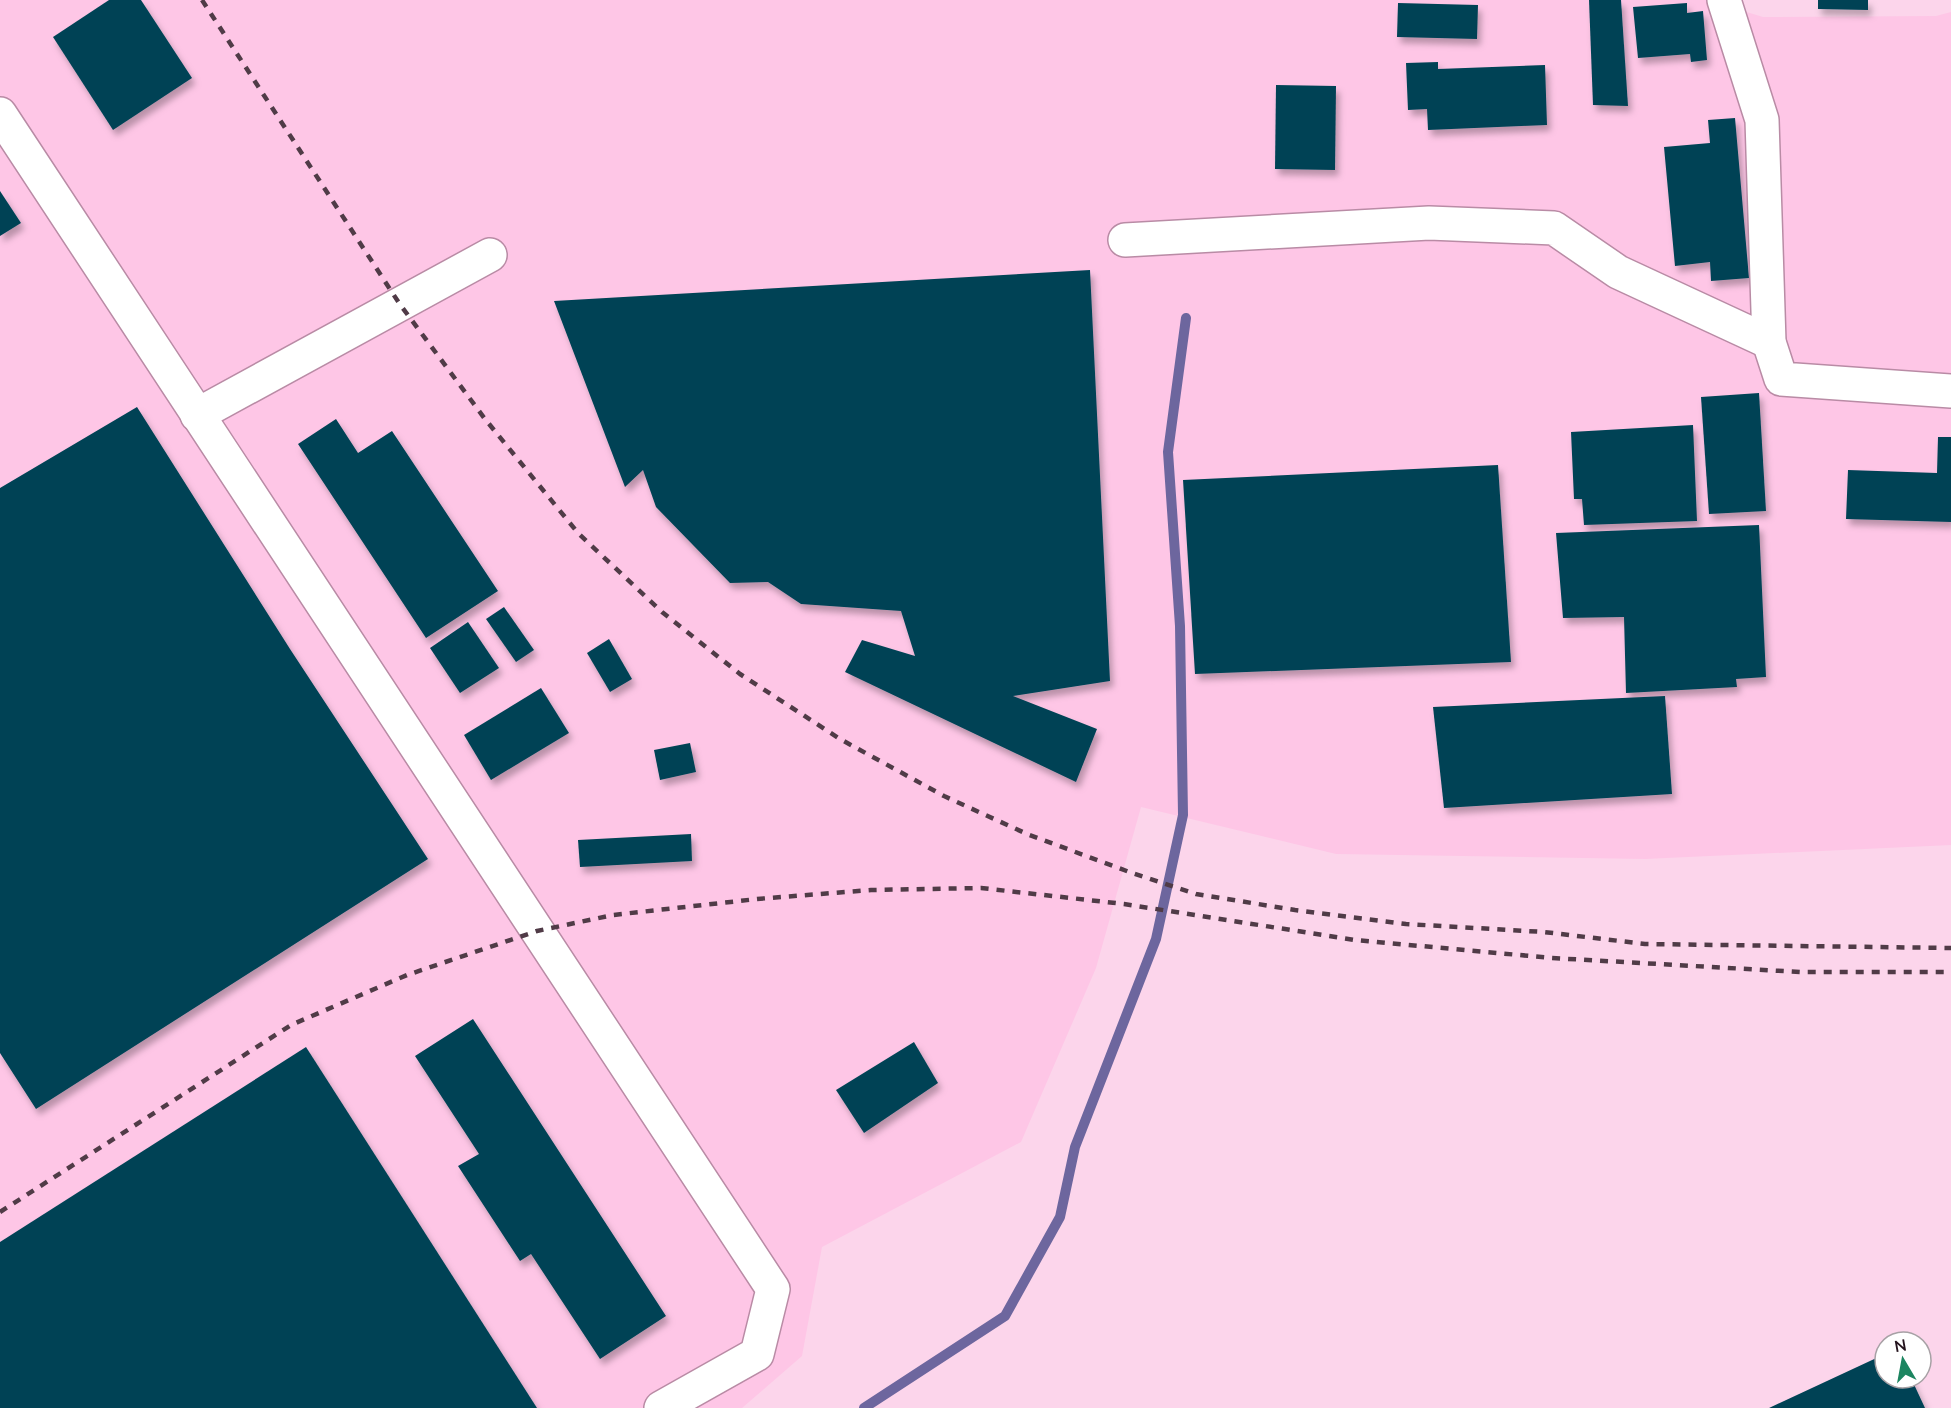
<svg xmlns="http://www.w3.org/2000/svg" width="1951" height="1408" viewBox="0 0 1951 1408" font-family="'Nunito Sans',sans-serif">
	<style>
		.built { fill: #fec6e6 }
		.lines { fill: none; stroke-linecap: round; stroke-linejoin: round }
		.stream { stroke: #6d669e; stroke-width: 10 }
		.building { fill: #034355; filter: url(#shadow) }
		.minor-casing { stroke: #b98ba5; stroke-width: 36 }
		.minor { stroke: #fff; stroke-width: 33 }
		.rail { stroke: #503b47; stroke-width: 4.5; stroke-dasharray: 8 8; stroke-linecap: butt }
	</style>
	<defs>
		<filter id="shadow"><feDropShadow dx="3.5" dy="6" stdDeviation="3" flood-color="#0004"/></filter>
	</defs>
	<rect width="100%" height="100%" fill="#fcd5eb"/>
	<!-- built -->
	<polygon class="built" points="0,0 1707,0 1763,17 1936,16 1951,12 1951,845 1645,859 1336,854 1141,807 1096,968 1021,1142 822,1247 802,1356 742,1408 0,1408"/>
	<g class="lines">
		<!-- stream -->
		<polyline class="stream" points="864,1408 1005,1316 1060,1217 1075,1147 1156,939 1183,815 1180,626 1168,452 1186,318"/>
	</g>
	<!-- building -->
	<g class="building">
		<polygon points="109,0 141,0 192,78 113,130 53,37"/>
		<polygon points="1589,0 1621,0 1628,106 1593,105"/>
		<polygon points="1818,0 1868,0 1868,10 1818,9"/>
		<polygon points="1398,3 1478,5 1477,39 1397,37"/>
		<polygon points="1687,3 1687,13 1703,11 1707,60 1691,62 1690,54 1638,58 1633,7"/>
		<polygon points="1438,62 1438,69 1545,65 1547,125 1428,130 1427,109 1408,110 1406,63"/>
		<polygon points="1276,85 1336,86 1335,170 1275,169"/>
		<polygon points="1735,118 1749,278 1711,281 1710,262 1675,266 1664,147 1710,143 1708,120"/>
		<polygon points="0,191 21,223 0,236"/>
		<polygon points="1090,270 1110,681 1013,696 1097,729 1076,782 845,672 862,640 915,656 901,611 801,604 768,582 730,583 656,507 643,470 625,487 554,301"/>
		<polygon points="1759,393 1766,511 1709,514 1701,397"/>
		<polygon points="137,407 290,649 428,859 36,1109 0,1053 0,488"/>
		<polygon points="336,419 358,453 392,431 498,591 426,638 298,444"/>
		<polygon points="1693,425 1697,521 1584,525 1582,499 1574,499 1571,432"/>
		<polygon points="1938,437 1951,437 1951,522 1846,519 1848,470 1937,473"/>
		<polygon points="1498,465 1511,662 1195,674 1183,480"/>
		<polygon points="1759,525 1766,677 1736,679 1737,687 1626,693 1624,617 1563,618 1556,533"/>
		<polygon points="504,607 534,650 516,662 486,619"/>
		<polygon points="468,622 499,668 460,693 430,648"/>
		<polygon points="609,639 632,679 610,692 587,653"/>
		<polygon points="541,688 569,733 491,780 464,735"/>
		<polygon points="1665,696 1672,794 1444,808 1433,707"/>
		<polygon points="690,743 696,772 660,780 654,750"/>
		<polygon points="691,834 692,861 580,867 578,840"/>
		<polygon points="473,1019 666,1316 600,1359 531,1254 520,1261 458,1166 479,1154 415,1056"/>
		<polygon points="914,1042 938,1083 864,1133 836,1090"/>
		<polygon points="306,1047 537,1408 0,1408 0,1242"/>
		<polygon points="1885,1354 1885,1378 1911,1378 1925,1408 1769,1408"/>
	</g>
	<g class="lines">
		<!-- minor casing -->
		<g class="minor-casing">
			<g id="minor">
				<polyline points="1724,0 1762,120 1769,342 1781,379 1951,391"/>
				<polyline points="0,114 773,1289 757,1354 661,1408"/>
				<polyline points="1125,240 1429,223 1554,228 1618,272 1769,342"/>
				<polyline points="197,415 490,255"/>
			</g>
		</g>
		<!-- minor -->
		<use href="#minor" class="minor"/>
		<!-- rail -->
		<g class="rail">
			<polyline points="202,0 399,303 485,419 578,533 662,612 740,674 840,739 944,796 1027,834 1132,873 1196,894 1295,910 1406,924 1544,932 1645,944 1951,948"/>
			<polyline points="0,1212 291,1025 407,975 537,931 613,915 757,899 871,890 981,888 1124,904 1355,940 1552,958 1800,972 1951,972"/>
		</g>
	</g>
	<!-- north arrow -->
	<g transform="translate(1903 1360) rotate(350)"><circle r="28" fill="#ffffff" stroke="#a7a1a5" stroke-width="1.5"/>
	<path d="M0-4.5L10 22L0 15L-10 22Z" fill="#1c8560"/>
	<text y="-9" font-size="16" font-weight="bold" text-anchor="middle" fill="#24131d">N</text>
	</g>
</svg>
